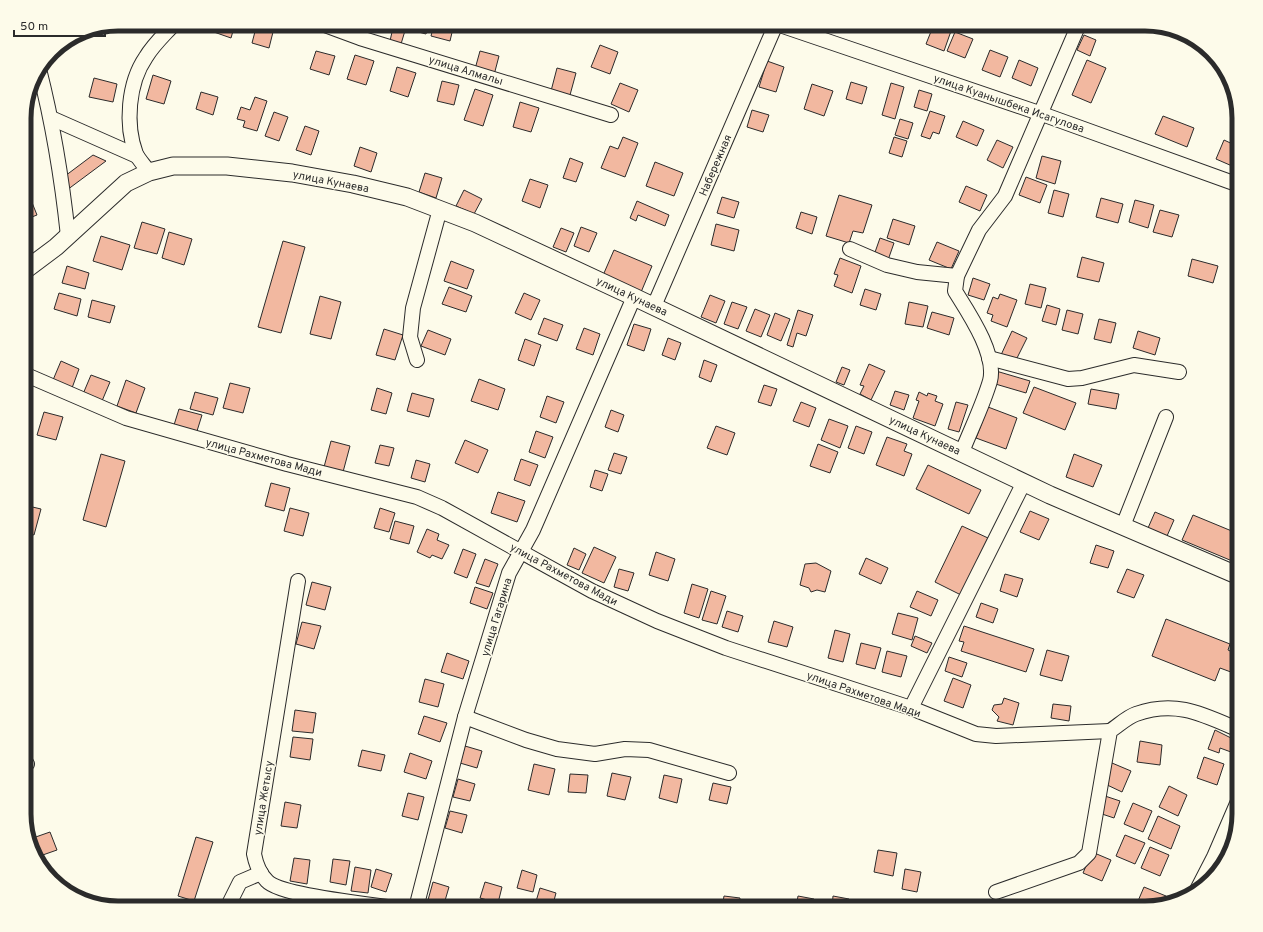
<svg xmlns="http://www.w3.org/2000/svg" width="1263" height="932" viewBox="0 0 1263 932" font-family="Overpass,sans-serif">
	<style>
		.building { fill: #f2b8a0; stroke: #2b2b2b }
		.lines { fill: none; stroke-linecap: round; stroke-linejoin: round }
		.minor-casing { stroke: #2b2b2b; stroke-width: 16 }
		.major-casing { stroke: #2b2b2b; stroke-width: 19 }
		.minor { stroke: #fdfbea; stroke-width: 14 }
		.major { stroke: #fdfbea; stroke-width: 17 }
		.labels { text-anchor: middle; stroke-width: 3; stroke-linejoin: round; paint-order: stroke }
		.street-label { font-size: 11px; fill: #2b2b2b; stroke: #fdfbea }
		.rim { fill: none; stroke: #2b2b2b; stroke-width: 5 }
	</style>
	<rect width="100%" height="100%" fill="#fdfbea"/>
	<!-- building -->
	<g class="building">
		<polygon points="213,24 235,24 231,38 211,31"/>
		<polygon points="257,24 274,28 269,48 252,43"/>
		<polygon points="374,24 407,24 401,44 390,41 392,32 373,27"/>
		<polygon points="408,24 429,24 426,34 407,29"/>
		<polygon points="434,24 454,24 450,41 431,36"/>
		<polygon points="885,24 905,24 902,32"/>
		<polygon points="934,24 951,31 944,51 926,44"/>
		<polygon points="1104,24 1125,24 1122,32"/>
		<polygon points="955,32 973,39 965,58 947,51"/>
		<polygon points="1084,35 1096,40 1090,56 1077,50"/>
		<polygon points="600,45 618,52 610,74 591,67"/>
		<polygon points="990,50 1008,57 1000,77 982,70"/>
		<polygon points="316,51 335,56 329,75 310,69"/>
		<polygon points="480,51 499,56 494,75 475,69"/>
		<polygon points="355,55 374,61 366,85 347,79"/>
		<polygon points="1019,60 1038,68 1031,86 1012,78"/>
		<polygon points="1087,60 1106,68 1091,103 1072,95"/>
		<polygon points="767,61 784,67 776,92 759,87"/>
		<polygon points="397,67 416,73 408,97 390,91"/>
		<polygon points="557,68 576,73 570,95 551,91"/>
		<polygon points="153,75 171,81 164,104 146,99"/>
		<polygon points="94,78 117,84 113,102 89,97"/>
		<polygon points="442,81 459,85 454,105 437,101"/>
		<polygon points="851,82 867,87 862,104 846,99"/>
		<polygon points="620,83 638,90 629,112 611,104"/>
		<polygon points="891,83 904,87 895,119 882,115"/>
		<polygon points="812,84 833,91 824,116 804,109"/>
		<polygon points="475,89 493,95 483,126 464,120"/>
		<polygon points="919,90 932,94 927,111 914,107"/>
		<polygon points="201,92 218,97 213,115 196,109"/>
		<polygon points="255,97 267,101 257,131 243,127 245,121 237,119 241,107 250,110"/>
		<polygon points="520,102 539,108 531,132 513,127"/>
		<polygon points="752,110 769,115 763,132 747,127"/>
		<polygon points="930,111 945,116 939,134 933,132 930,139 921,136"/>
		<polygon points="274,112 288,117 279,141 265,136"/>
		<polygon points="1163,116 1194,128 1187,147 1155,134"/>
		<polygon points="900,119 913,123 908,139 895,135"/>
		<polygon points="963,121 984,130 977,146 956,137"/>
		<polygon points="305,126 319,131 311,155 296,150"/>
		<polygon points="623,137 638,143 625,177 601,168 610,146 618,149"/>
		<polygon points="894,137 907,141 902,157 889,153"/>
		<polygon points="997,140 1013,147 1003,168 987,160"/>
		<polygon points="1224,140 1239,147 1239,169 1216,159"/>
		<polygon points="360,147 377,153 371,172 354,166"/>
		<polygon points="93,155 106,161 67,190 65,176"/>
		<polygon points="1042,156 1061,161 1055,184 1036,178"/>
		<polygon points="570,158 583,163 576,182 563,178"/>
		<polygon points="655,162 683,173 674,196 646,186"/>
		<polygon points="425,173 442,178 436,198 419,192"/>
		<polygon points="1026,177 1047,185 1040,203 1019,195"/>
		<polygon points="530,179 548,185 540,208 522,201"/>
		<polygon points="966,186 987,195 980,211 959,202"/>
		<polygon points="464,190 482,199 474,214 456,206"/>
		<polygon points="1054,190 1069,194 1063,217 1048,213"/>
		<polygon points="29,195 37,215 24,220 24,197"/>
		<polygon points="839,195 872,205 863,233 853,231 849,243 826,236"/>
		<polygon points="722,197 739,202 734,218 717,213"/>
		<polygon points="1101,198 1123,204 1118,223 1096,217"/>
		<polygon points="1135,200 1154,205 1148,228 1129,222"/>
		<polygon points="637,201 669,215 665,226 638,215 636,221 630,218"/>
		<polygon points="1160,210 1179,215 1172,237 1153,232"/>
		<polygon points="801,212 817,217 812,234 796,228"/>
		<polygon points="893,219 915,226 909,245 887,238"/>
		<polygon points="142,222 165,229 157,254 134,248"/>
		<polygon points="716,224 739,230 734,251 711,245"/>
		<polygon points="581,227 597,233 589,252 574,246"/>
		<polygon points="561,228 574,233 566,252 553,247"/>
		<polygon points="169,232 192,239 184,265 162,258"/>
		<polygon points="101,236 130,245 122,270 93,261"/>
		<polygon points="880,238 894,243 887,263 873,258"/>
		<polygon points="283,241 305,247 281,333 258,327"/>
		<polygon points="937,242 959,251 951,269 929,260"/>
		<polygon points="614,250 652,266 639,297 601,280"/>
		<polygon points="1082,257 1104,263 1099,282 1077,277"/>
		<polygon points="840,258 861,266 852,293 834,286 838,275 834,274"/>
		<polygon points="1192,259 1218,266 1213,283 1188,276"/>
		<polygon points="451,261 474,270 467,289 444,281"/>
		<polygon points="67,266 89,273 85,289 62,283"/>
		<polygon points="973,278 990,284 984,300 968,295"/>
		<polygon points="1030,284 1046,288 1041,308 1025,304"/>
		<polygon points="449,287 472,296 466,312 442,304"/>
		<polygon points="865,289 881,294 876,310 860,305"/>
		<polygon points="59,293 81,299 77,316 54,309"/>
		<polygon points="524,293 540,300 531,320 515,313"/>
		<polygon points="1000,294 1017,300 1007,327 991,321 993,315 987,313 993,297 998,299"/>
		<polygon points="710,295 725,301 716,323 701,317"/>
		<polygon points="320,296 341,302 331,339 310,334"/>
		<polygon points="92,300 115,306 110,323 88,317"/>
		<polygon points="732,302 747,307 738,329 724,324"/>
		<polygon points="909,302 928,306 923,327 905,324"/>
		<polygon points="1047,305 1060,309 1056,325 1042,321"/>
		<polygon points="755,309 770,315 761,337 746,331"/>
		<polygon points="798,310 813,315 806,336 797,333 793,347 787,345"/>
		<polygon points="1067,310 1083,314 1078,334 1062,330"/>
		<polygon points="932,312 954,318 949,335 927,328"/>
		<polygon points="24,313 28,314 24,328"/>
		<polygon points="775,313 790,319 781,341 767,335"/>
		<polygon points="544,318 563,325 557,341 538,334"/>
		<polygon points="1099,319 1116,323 1111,343 1094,339"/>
		<polygon points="634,324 651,329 644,351 627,345"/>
		<polygon points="584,328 600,334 593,355 576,349"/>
		<polygon points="384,329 403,335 395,360 376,355"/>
		<polygon points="428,330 451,339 445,355 421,346"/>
		<polygon points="1012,331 1027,338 1015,362 1001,355"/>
		<polygon points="1138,331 1160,338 1155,355 1133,348"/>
		<polygon points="668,338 681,343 675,360 662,355"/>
		<polygon points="525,339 541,345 534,366 518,360"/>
		<polygon points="704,360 717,365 711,382 699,377"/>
		<polygon points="61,361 79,369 72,388 53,380"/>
		<polygon points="869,364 885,371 871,400 860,394 864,386 860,385"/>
		<polygon points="842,367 850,370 844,385 836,382"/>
		<polygon points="996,371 1030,381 1026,393 992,383"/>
		<polygon points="91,375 110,382 102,401 83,394"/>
		<polygon points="479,379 505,389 498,410 471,401"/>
		<polygon points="126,380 145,388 136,413 117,406"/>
		<polygon points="230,383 250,388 243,413 223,408"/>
		<polygon points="764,385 777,389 771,406 758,402"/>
		<polygon points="1034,387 1076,403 1065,430 1023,413"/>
		<polygon points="377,388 392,393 386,414 371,410"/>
		<polygon points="1091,389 1119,394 1116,409 1088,404"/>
		<polygon points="24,390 29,391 24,408"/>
		<polygon points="895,391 909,395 904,410 890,405"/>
		<polygon points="195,392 218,398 213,415 190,409"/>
		<polygon points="919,392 927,396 928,393 937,396 935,401 943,404 935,426 913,418 919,401 916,400"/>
		<polygon points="412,393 434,399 429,417 407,411"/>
		<polygon points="547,396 564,402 556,423 540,417"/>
		<polygon points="801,402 816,408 809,427 793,421"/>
		<polygon points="956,402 968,405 959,432 948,429"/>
		<polygon points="988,407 1017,418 1006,449 976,438"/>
		<polygon points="179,409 202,415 197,431 174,425"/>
		<polygon points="611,410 624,415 618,432 605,427"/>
		<polygon points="44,412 63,417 56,440 37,435"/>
		<polygon points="829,419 848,426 840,448 821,440"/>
		<polygon points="716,426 735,433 727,455 707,448"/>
		<polygon points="856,426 872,432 864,454 848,448"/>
		<polygon points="536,431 553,437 545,458 529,452"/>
		<polygon points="887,437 907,444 904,451 912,454 904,476 876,465"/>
		<polygon points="465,440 488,450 478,473 455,463"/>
		<polygon points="331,441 350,446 343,472 324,467"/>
		<polygon points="818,444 838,452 830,473 810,466"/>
		<polygon points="380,445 394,448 389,466 375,463"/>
		<polygon points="614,453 627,457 621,474 608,470"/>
		<polygon points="101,454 125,461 106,527 83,520"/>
		<polygon points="1074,454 1102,465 1093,487 1066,477"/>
		<polygon points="521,459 538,465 530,486 514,480"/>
		<polygon points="416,460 430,464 425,482 411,478"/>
		<polygon points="928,465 981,490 969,514 916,489"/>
		<polygon points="595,470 608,474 602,491 590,487"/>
		<polygon points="271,483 290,488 284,511 265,506"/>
		<polygon points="498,492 525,501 517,522 491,513"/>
		<polygon points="24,505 41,509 34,535 24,532"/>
		<polygon points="290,508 309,513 303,536 284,531"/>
		<polygon points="380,508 395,513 389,532 374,528"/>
		<polygon points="1030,511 1049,519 1039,540 1020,532"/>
		<polygon points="1155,512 1174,520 1167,536 1148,528"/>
		<polygon points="1193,515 1239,534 1239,557 1237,563 1182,540"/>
		<polygon points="395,521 414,526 409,544 390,539"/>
		<polygon points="962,526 988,538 961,595 935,582"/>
		<polygon points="427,529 439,534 437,540 449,545 442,559 432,555 430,558 417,552"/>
		<polygon points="1096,545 1114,551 1108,568 1090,563"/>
		<polygon points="594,547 616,557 604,583 582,573"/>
		<polygon points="574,548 586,554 579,570 567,565"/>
		<polygon points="463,549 476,554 467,578 454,573"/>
		<polygon points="656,552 675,559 668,581 649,575"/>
		<polygon points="866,558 888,568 881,584 859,574"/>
		<polygon points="485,559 498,564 489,587 476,583"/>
		<polygon points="816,563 831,571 825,592 817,590 811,592 809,588 800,585 805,564"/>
		<polygon points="619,569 634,573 628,591 614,587"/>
		<polygon points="1127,569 1144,575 1134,598 1117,592"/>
		<polygon points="1005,574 1023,579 1017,597 1000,591"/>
		<polygon points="312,582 331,587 325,610 306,605"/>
		<polygon points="692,584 708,589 699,618 684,613"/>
		<polygon points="475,587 493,593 487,609 470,603"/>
		<polygon points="711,591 726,596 717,624 702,620"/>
		<polygon points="917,591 938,600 931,616 910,607"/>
		<polygon points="981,603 998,609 993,623 976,617"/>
		<polygon points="727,611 743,616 738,632 722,627"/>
		<polygon points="898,613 918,618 912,640 892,634"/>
		<polygon points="1166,619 1230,644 1228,650 1239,655 1239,675 1220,668 1215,681 1152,656"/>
		<polygon points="774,621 793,627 787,647 768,642"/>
		<polygon points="302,622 321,626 314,649 296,644"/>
		<polygon points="964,626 1034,649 1026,672 961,651 964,642 959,641"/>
		<polygon points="835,630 850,634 843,662 828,658"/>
		<polygon points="915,636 932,643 927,653 911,646"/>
		<polygon points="861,643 881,648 875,669 856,664"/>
		<polygon points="1047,650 1069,656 1062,681 1040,675"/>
		<polygon points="887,651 907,656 901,677 882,672"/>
		<polygon points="447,653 469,661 463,679 441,672"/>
		<polygon points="949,657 967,663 962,677 945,671"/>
		<polygon points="953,678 971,685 963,708 944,701"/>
		<polygon points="425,679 444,684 438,707 419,702"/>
		<polygon points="1004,698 1019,703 1013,725 997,721 999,717 992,710 994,705 1002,704"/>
		<polygon points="1053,704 1071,706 1069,721 1051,718"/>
		<polygon points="295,710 316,713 313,733 292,731"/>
		<polygon points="424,716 447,723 440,742 418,734"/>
		<polygon points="1215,730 1235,740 1231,752 1220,748 1219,753 1208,749"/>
		<polygon points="293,737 313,739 310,760 290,757"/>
		<polygon points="1140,741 1162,745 1160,765 1137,762"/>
		<polygon points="465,746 482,751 477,768 460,763"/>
		<polygon points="362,750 385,755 381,771 358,766"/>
		<polygon points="410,753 432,761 426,779 404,772"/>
		<polygon points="1204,757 1224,764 1217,785 1197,778"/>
		<polygon points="1112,763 1131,771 1122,792 1103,783"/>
		<polygon points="534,764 555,769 549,795 528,790"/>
		<polygon points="612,773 631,777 625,800 607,796"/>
		<polygon points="570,774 588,775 586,793 568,792"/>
		<polygon points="664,775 682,779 677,803 659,798"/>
		<polygon points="458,779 475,784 470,801 453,797"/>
		<polygon points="713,783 731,787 727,804 709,800"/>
		<polygon points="1169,786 1187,795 1178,816 1159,807"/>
		<polygon points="408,793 424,797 418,820 402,816"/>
		<polygon points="1105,796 1120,801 1114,818 1099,813"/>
		<polygon points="285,802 301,805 297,828 281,826"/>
		<polygon points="1133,803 1152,811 1143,832 1124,824"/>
		<polygon points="450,811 467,815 462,833 445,828"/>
		<polygon points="1158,816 1180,826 1171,849 1148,839"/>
		<polygon points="50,832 57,850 37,857 30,839"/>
		<polygon points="1125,835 1145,843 1135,864 1116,856"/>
		<polygon points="196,837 213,842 194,901 178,896"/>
		<polygon points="1150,847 1169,855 1160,876 1141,868"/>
		<polygon points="878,850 897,853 893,876 874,872"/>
		<polygon points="1092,852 1111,860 1102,881 1083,873"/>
		<polygon points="294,858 310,860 307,884 290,881"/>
		<polygon points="333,859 350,861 346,885 330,882"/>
		<polygon points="355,867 371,870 368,893 351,891"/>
		<polygon points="376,869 392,874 386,892 371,887"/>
		<polygon points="905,869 921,872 917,892 902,889"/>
		<polygon points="522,870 537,875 533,892 517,888"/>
		<polygon points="433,882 449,887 444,904 428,900"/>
		<polygon points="485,882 502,887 498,903 480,898"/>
		<polygon points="70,884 74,893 61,888"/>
		<polygon points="1144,887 1166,896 1162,904 1145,908 1135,908"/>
		<polygon points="540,888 556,893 552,908 534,908"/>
		<polygon points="724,896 740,898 739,908 722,908"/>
		<polygon points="798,896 814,899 813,908 796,908"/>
		<polygon points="833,896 849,899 848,908 832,908"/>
		<polygon points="750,904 773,906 773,908 750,908"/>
		<polygon points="678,905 695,907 694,908 678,908"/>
	</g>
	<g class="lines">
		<!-- minor casing -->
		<g class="minor-casing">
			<g id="minor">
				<polyline points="322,24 360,38 611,115"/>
				<polyline points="777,24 1042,114 1239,185"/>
				<path d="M 39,69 C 53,124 62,179 68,236"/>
				<polyline points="51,118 137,156"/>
				<path d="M 149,172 C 145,166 139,160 136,154 C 125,125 128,83 146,57 C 153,45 164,35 174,24"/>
				<polyline points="850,249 887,265 917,272 957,276"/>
				<polyline points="654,306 776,24"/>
				<polyline points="989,358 1068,379 1082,378 1134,365 1179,372"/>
				<polyline points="417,360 410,337 413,308 440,209"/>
				<polyline points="24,374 126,418 287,464 417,497 442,508 592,591 657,621 726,648 911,708 976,734 996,736 1110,731"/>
				<path d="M 962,452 C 971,429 983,405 990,381 C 997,354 968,312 955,291 L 957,276 L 979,230 L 1005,196 L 1079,24"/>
				<polyline points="1123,526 1166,417"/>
				<path d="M 298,581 L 254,854 C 256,864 260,874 267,881 C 281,896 370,904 395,908"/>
				<polyline points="911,708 1024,482"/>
				<polyline points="465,717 526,740 557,749 595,754 625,749 649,750 729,773"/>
				<polyline points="24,765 27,764"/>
				<polyline points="1197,890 1214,857 1239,799"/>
				<path d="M 996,892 L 1079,863 L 1089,853 L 1110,731 C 1118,726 1127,717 1136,714 C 1176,700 1202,714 1239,730"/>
				<polyline points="227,908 240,882 261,873"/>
				<polyline points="416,908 465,717 509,573 533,530 634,297"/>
			</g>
		</g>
		<!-- major casing -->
		<g class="major-casing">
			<polyline id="major" points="24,271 56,247 126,183 149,172 173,166 227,166 292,173 353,184 407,197 475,223 634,297 1050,495 1239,576"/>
		</g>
		<!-- minor -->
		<use href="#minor" class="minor"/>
		<!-- major -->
		<use href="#major" class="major"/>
	</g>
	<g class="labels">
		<!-- street labels -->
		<g class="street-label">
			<text transform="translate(466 70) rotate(17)" y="4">улица Алмалы</text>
			<text transform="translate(1009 103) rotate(19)" y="4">улица Куанышбека Исагулова</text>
			<text transform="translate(715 165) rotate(-67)" y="4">Набережная</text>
			<text transform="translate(331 181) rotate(11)" y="4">улица Кунаева</text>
			<text transform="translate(632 296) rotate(25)" y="4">улица Кунаева</text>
			<text transform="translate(925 435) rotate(25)" y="4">улица Кунаева</text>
			<text transform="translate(264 457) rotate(15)" y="4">улица Рахметова Мади</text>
			<text transform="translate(564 574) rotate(28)" y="4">улица Рахметова Мади</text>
			<text transform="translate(496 617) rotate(-73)" y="4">улица Гагарина</text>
			<text transform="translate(864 694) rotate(19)" y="4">улица Рахметова Мади</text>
			<text transform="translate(263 798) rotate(-81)" y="4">улица Жетысу</text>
		</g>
	</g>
	<!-- crop -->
	<path d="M0 0H1263V932H0ZM118 31H1145A87 87 0 0 1 1232 118V814A87 87 0 0 1 1145 901H118A87 87 0 0 1 31 814V118A87 87 0 0 1 118 31Z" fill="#fdfbea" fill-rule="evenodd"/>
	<path class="rim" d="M118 31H1145A87 87 0 0 1 1232 118V814A87 87 0 0 1 1145 901H118A87 87 0 0 1 31 814V118A87 87 0 0 1 118 31Z"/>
	<!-- scale -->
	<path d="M14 30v6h91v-6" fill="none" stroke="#2b2b2b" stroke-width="2"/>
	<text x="20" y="30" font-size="12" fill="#2b2b2b" stroke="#fdfbea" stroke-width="3" paint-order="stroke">50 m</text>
</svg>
